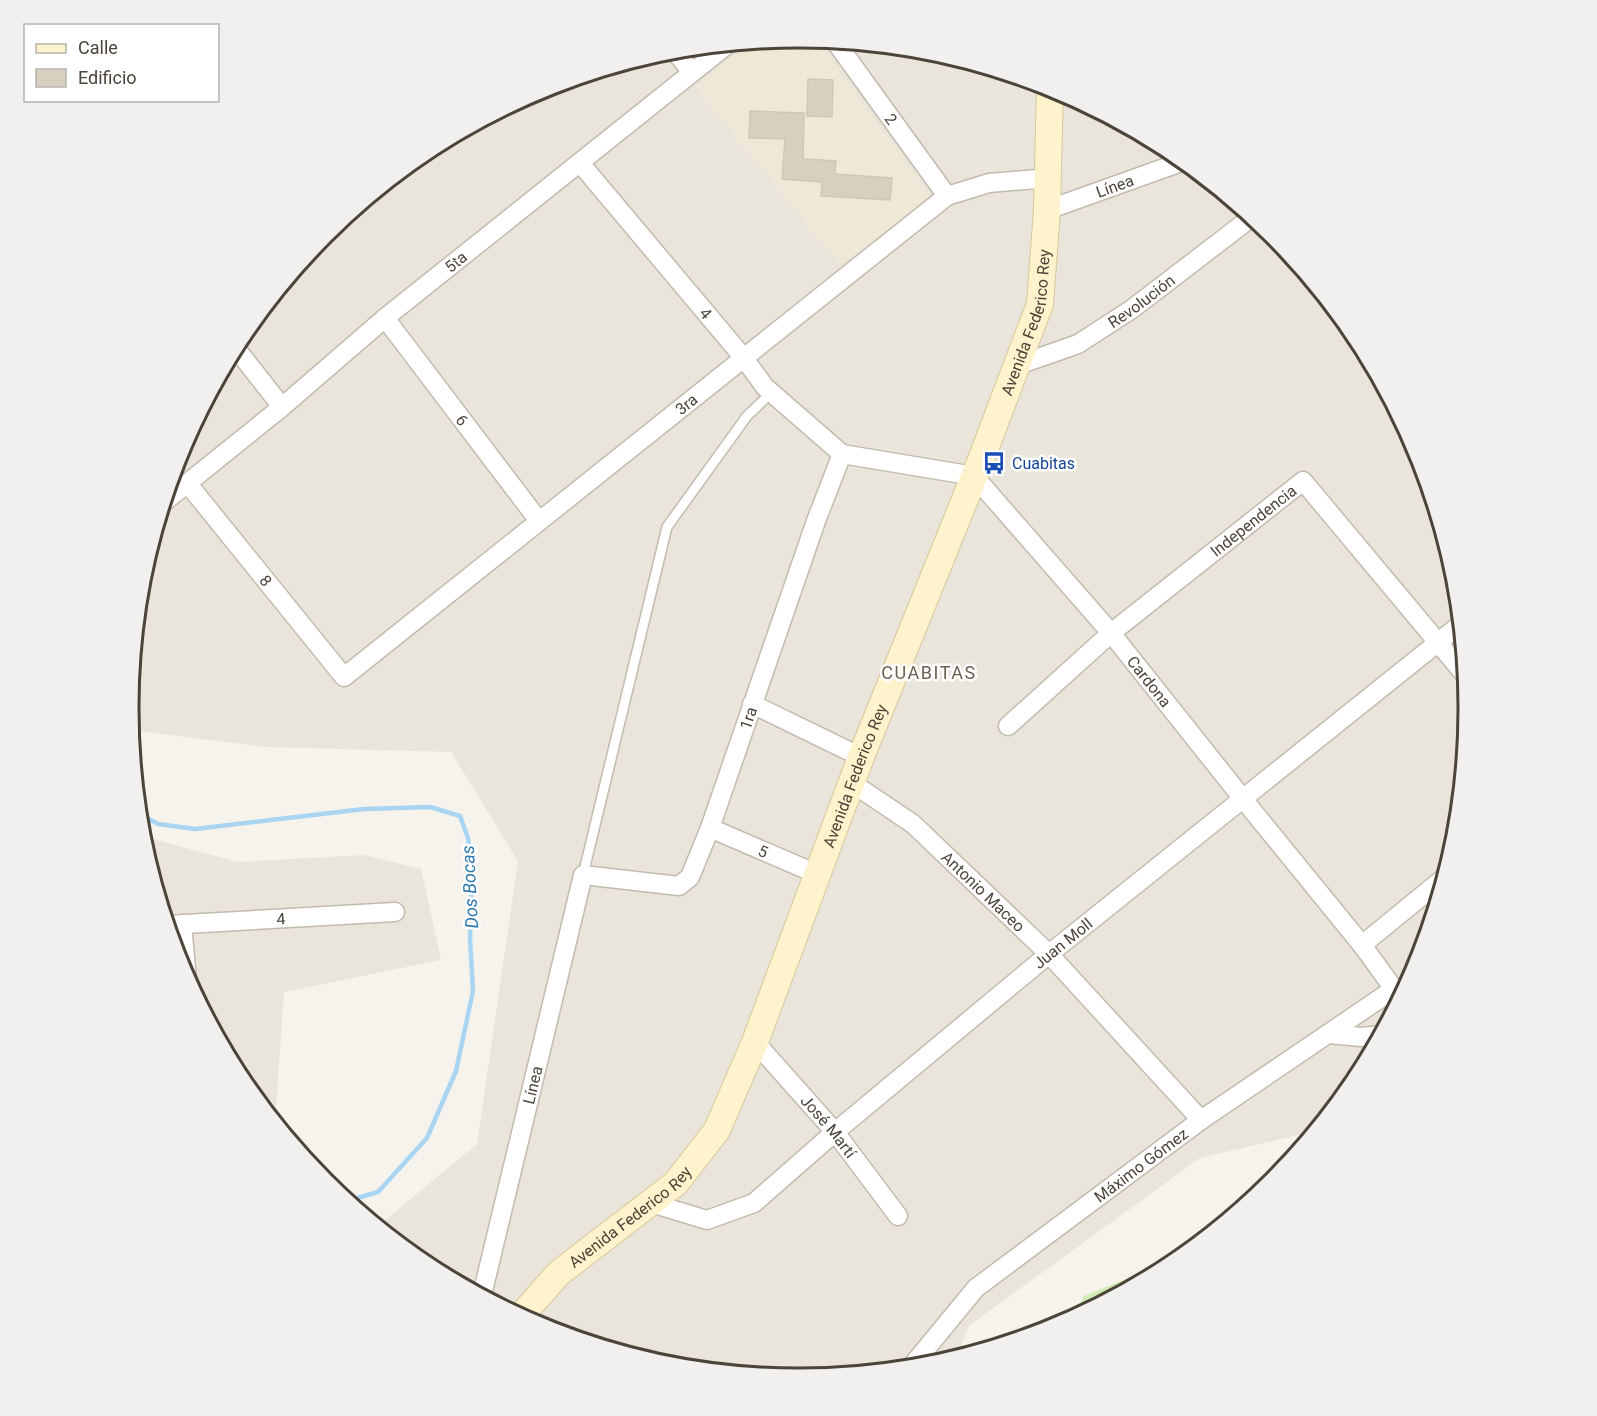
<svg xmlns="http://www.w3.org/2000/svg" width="1597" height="1416" viewBox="0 0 1597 1416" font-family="Roboto,sans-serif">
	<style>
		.residential { fill: #eae5da }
		.education { fill: #efe8d6 }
		.green { fill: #d2eab5 }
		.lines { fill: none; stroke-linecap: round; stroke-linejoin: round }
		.stream { stroke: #a9d4f2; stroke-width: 4.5 }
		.building { fill: #d8cfc1; stroke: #d3c7b4; stroke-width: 1.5 }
		.lane-casing { stroke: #c2bbae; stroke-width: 12 }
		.street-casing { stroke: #c2bbae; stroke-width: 21 }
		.secondary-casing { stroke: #d6c79b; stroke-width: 28 }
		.lane { stroke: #fff; stroke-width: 9 }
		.street { stroke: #fff; stroke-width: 18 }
		.secondary { stroke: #fff3cd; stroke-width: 26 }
		.labels { text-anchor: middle; stroke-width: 5; stroke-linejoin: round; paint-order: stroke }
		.street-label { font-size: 16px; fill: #4b4439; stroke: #fff }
		.transit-label { font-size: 16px; fill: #164399; stroke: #fff; text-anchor: start }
		.neighbourhood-label { font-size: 18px; letter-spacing: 1.5px; fill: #6e6250; stroke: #fff }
		.water-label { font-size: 18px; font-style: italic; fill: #2e7ab2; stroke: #fff }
		.rim { fill: none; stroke: #4b4439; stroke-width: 3 }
	</style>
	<rect width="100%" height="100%" fill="#f6f3ec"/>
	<!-- residential -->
	<g class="residential">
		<polygon points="799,38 930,50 1055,89 1171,151 1273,234 1356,336 1418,452 1456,578 1469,708 1456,839 1418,965 1356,1081 1315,1131 1200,1158 970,1325 955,1358 929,1366 798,1378 667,1366 542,1327 426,1265 378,1226 477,1144 518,861 451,752 266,747 130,730 128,708 141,577 179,451 241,335 325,234 426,150 542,88 668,50"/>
		<polygon points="141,836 238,862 365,855 421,869 441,960 284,992 275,1122 241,1080 179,964"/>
	</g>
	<!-- education -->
	<polygon class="education" points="799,38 816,39 932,199 840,264 695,86 752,42"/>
	<!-- green -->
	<polygon class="green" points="1182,1256 1171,1266 1074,1317 1084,1296"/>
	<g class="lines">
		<!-- stream -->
		<polyline class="stream" points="138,813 158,824 195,829 364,809 430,807 460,816 468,838 472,875 470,939 473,991 456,1071 427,1138 378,1192 347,1201"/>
	</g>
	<!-- building -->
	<g class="building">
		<polygon points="808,79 833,80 832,117 807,116"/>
		<polygon points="750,111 804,113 803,159 836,161 835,174 892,178 890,200 821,196 822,182 782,179 785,139 749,138"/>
	</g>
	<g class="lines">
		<!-- lane casing -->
		<g class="lane-casing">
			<polyline id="lane" points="583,875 667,527 747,416 772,392"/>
		</g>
		<!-- street casing -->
		<g class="street-casing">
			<g id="street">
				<path id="s1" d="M 835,41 L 947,196"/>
				<polyline points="674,50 692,72"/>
				<path id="s2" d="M 580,163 L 743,357 L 765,387 L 842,454"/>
				<path id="s3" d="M 1047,210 L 1184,161"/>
				<path id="s4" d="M 385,318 L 539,521"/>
				<polyline points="235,347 282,407"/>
				<path id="s5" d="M 1018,365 L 1078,344 L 1132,309 L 1252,217"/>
				<path id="s6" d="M 842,454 L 974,476 L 1111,633 L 1243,799 L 1362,945 L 1394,989 L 1402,995"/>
				<path id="s7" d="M 188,484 L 344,677 L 947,196 L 989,183 L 1048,178"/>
				<path id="s8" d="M 164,502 L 282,407 L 385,318 L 728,44"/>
				<polyline points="752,704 861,757"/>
				<path id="s9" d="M 1008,726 L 1111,633 L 1303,481 L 1466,676"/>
				<path id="s10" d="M 852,783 L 913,824 L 1049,954 L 1201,1120"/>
				<path id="s11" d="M 710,828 L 817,874"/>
				<polyline points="182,924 187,980"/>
				<path id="s12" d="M 167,925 L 395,912"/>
				<polyline points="1362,945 1445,877"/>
				<polyline points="1328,1034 1362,1037 1380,1035"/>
				<path id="s13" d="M 755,1042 L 835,1132 L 898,1216"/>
				<path id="s14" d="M 651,1203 L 707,1220 L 754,1203 L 835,1132 L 1049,954 L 1461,624"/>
				<path id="s15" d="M 482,1295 L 583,875 L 679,886 L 690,877 L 710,828 L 816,521 L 842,454"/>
				<path id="s16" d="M 911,1367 L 976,1288 L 1201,1120 L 1394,989"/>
			</g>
		</g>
		<!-- secondary casing -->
		<g class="secondary-casing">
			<g id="secondary">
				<path id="s17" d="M 521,1316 L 559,1273 L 676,1183 L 717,1130 L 755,1042 L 861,757 L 982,457 L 1040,304 L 1047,210 L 1050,87"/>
			</g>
		</g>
		<!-- lane -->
		<use href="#lane" class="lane"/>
		<!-- street -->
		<use href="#street" class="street"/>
		<!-- secondary -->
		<use href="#secondary" class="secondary"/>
	</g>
	<!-- icons -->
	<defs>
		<g id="bus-bare" transform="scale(1.8)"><path d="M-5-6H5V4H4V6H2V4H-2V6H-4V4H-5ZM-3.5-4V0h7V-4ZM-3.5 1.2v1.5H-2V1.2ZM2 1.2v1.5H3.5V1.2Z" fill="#1a4fb4" stroke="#fff" stroke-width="2.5" paint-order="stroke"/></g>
	</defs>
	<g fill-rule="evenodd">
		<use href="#bus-bare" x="994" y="463"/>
	</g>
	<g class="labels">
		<!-- street labels -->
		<g class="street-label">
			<text dy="6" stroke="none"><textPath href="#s1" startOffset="96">2</textPath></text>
			<text dy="6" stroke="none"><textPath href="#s3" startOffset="72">Línea</textPath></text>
			<text dy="6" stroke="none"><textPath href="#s8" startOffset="378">5ta</textPath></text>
			<text dy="6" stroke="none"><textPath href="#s5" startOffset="140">Revolución</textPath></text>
			<text dy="6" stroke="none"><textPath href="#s2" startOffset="196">4</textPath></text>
			<text dy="6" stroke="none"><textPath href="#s17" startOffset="1138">Avenida Federico Rey</textPath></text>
			<text dy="6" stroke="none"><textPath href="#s7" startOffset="686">3ra</textPath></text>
			<text dy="6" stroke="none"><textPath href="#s4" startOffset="128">6</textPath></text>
			<text dy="6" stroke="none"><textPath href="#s9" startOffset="320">Independencia</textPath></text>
			<text dy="6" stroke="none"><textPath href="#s7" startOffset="124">8</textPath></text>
			<text dy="6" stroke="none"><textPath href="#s6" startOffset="404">Cardona</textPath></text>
			<text dy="6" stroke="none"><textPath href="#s15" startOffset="712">1ra</textPath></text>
			<text dy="6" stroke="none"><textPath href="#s17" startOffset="652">Avenida Federico Rey</textPath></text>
			<text dy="6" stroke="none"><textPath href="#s11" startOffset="58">5</textPath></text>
			<text dy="6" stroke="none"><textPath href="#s10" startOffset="171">Antonio Maceo</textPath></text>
			<text dy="6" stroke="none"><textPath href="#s12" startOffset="114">4</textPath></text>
			<text dy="6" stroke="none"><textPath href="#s14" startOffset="512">Juan Moll</textPath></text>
			<text dy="6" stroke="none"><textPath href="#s15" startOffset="216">Línea</textPath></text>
			<text dy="6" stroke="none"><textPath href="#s13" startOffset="112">José Martí</textPath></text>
			<text dy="6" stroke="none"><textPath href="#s16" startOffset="308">Máximo Gómez</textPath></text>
			<text dy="6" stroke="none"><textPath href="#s17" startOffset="148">Avenida Federico Rey</textPath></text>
		</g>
		<!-- transit labels -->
		<g class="transit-label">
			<text x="1012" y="469">Cuabitas</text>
		</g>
		<!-- neighbourhood labels -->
		<g class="neighbourhood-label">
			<text x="929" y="679">CUABITAS</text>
		</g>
		<!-- water labels -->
		<g class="water-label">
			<text transform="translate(470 887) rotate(-93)" y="6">Dos Bocas</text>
		</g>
	</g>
	<!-- crop -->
	<path d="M0 0H1597V1416H0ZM798 48H799A659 659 0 0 1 1458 707V709A659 659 0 0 1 799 1368H798A659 659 0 0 1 139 709V707A659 659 0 0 1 798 48Z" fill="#f1f0ef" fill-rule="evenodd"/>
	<path class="rim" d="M798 48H799A659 659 0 0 1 1458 707V709A659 659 0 0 1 799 1368H798A659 659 0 0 1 139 709V707A659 659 0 0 1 798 48Z"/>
	<!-- legend -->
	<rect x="24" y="24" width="195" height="78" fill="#ffffff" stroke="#b7b4b0" stroke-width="1.5"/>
	<rect x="36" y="44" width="30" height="9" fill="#fff3cd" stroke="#b7b4b0" stroke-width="1.5"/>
	<text x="78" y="54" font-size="18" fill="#4b4439">Calle</text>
	<rect x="36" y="69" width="30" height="18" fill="#d8cfc1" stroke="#b7b4b0" stroke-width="1.5"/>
	<text x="78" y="84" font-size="18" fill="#4b4439">Edificio</text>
</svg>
